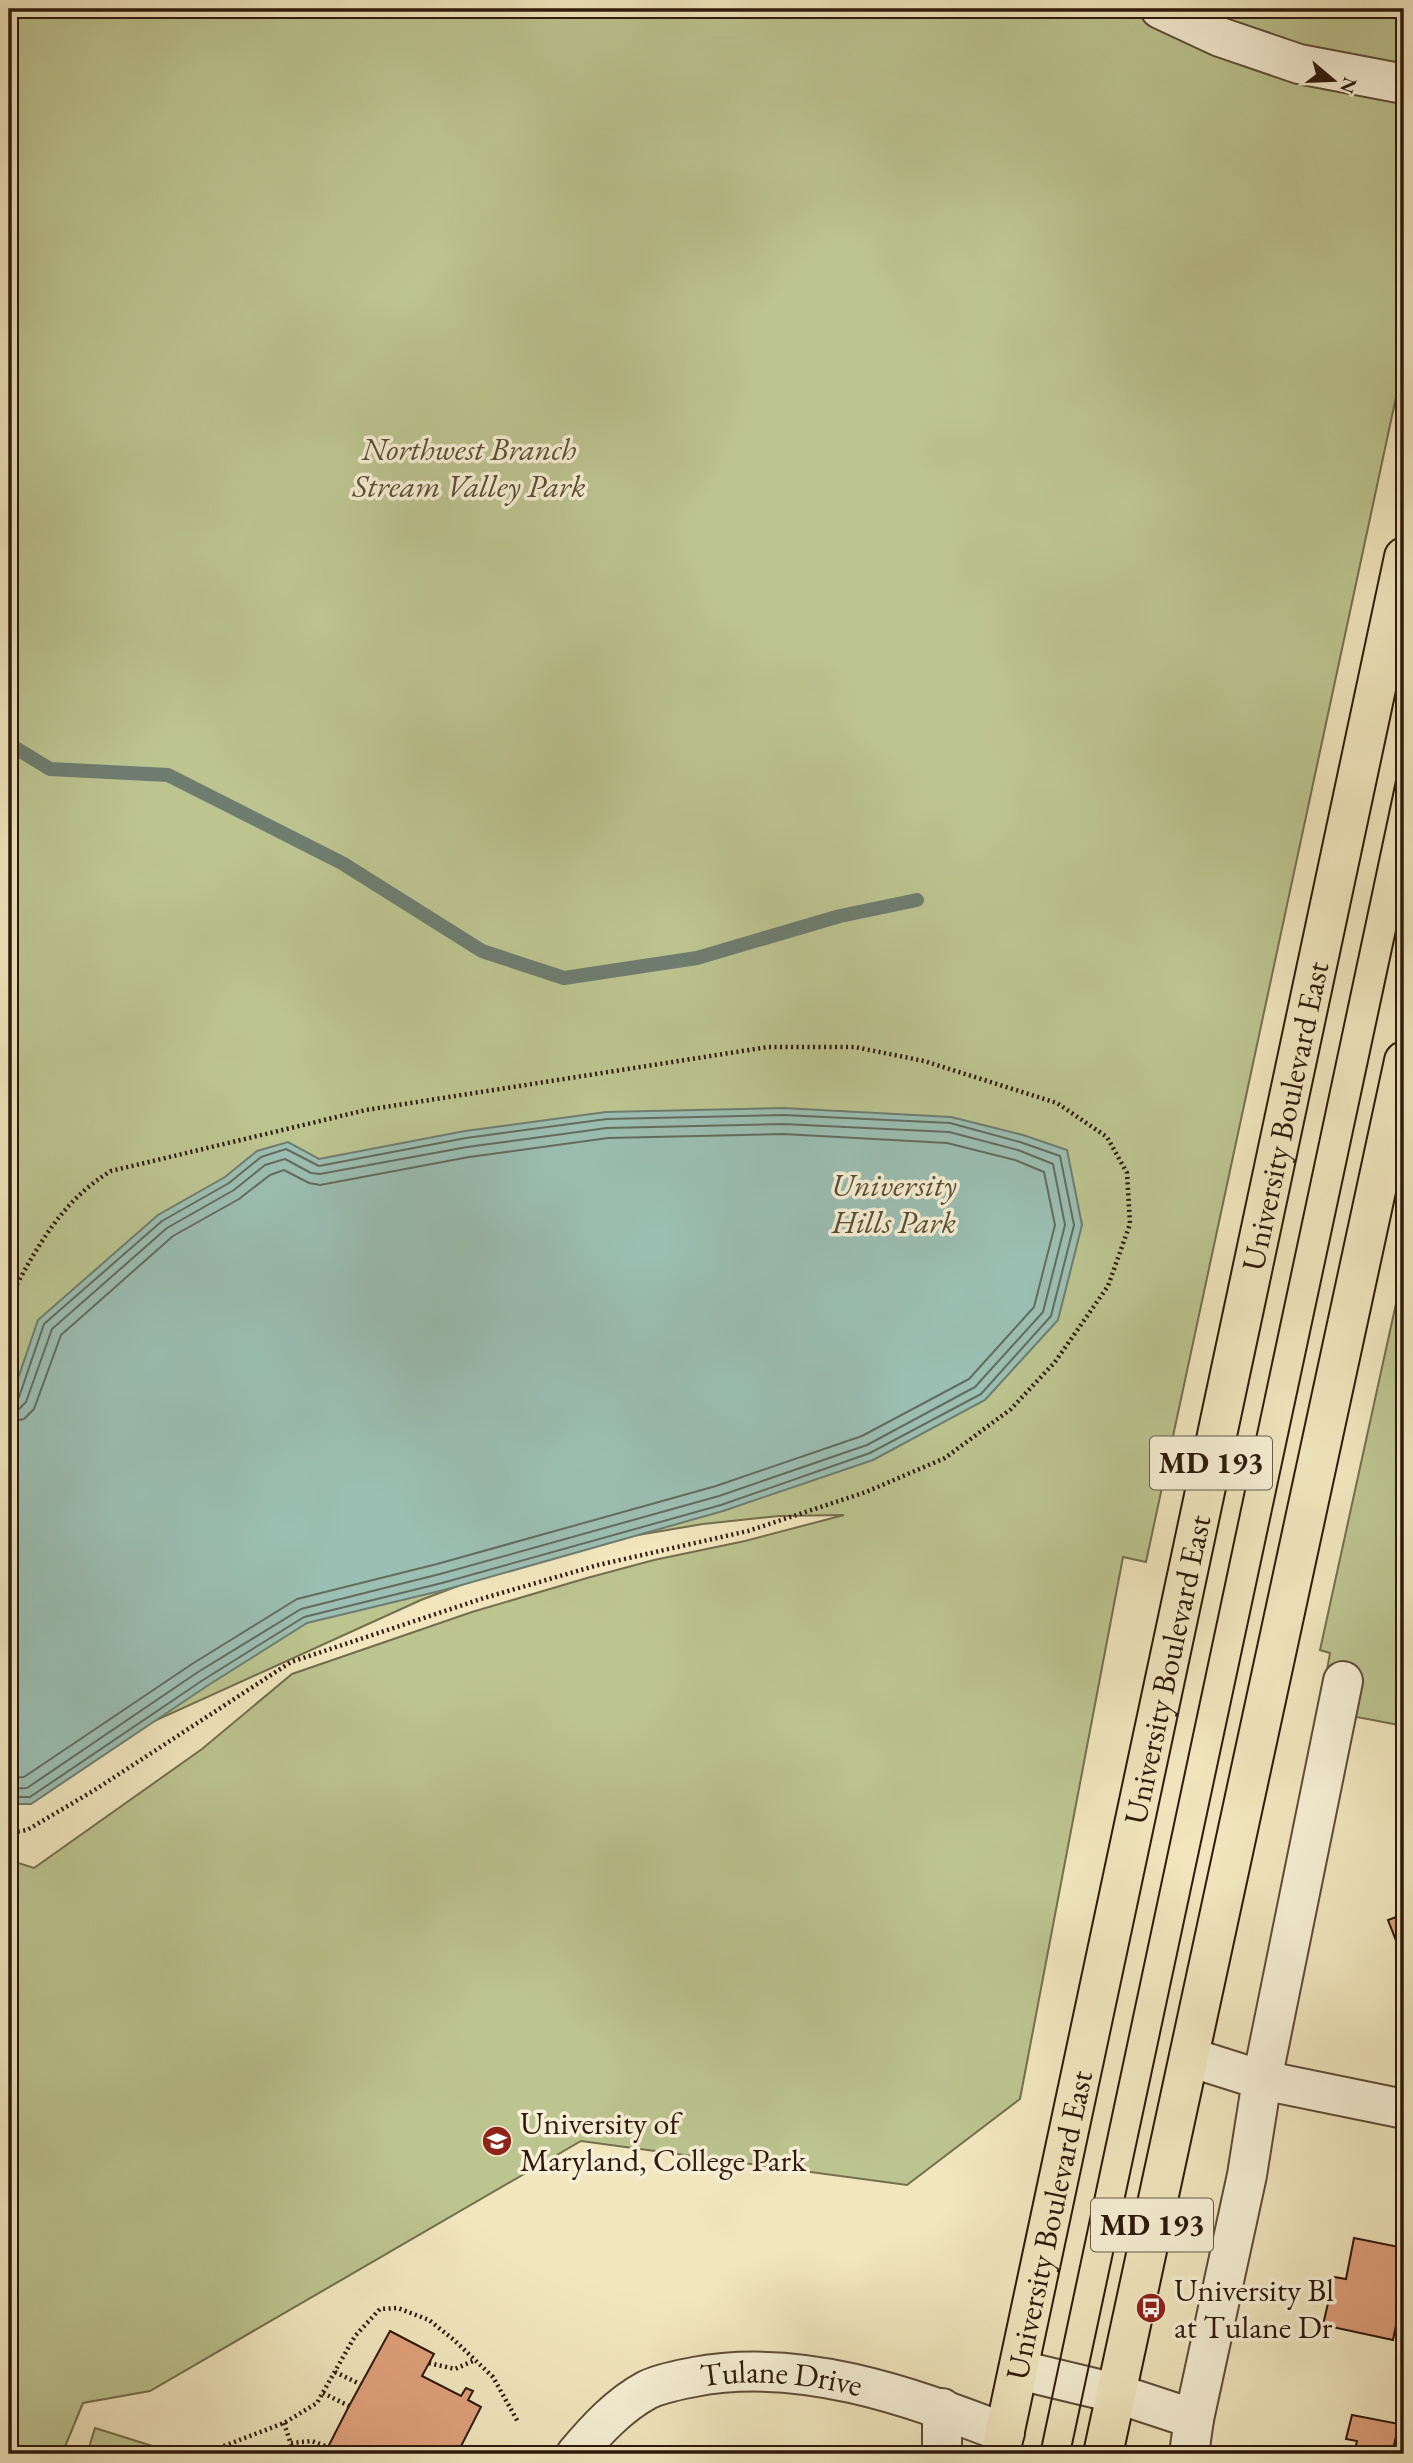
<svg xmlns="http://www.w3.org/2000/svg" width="1413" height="2463" viewBox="0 0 1413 2463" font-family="'EB Garamond',serif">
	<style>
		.green { fill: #bcc490; stroke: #746f4e; stroke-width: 2 }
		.water { fill: #9bbfb3; stroke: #6f7d70; stroke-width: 2 }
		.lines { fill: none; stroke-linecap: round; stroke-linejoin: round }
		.shore { stroke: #646c60; stroke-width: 2 }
		.stream { stroke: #6f7d70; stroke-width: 14 }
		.building { fill: #dfa07c; stroke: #2d1a0c; stroke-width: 2 }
		.minor-casing { stroke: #5e4d38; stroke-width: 42 }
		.major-casing { stroke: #2d1a0c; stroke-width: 42 }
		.path { stroke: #2d1a0c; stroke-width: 4.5; stroke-dasharray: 2 3.5; stroke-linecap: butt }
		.minor { stroke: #f6efd5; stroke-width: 38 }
		.major { stroke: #f1e6be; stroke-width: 38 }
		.tram { stroke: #2d1a0c; stroke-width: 2 }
		.labels { text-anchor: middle; stroke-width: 7; stroke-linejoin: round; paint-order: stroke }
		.shield { fill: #f6efd5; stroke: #695a48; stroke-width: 2 }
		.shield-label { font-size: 30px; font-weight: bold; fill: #2d1a0c }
		.park-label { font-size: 32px; font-style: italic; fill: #584d34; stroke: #f6efd5 }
		.street-label { font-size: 32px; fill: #2d1a0c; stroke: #f6efd5 }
		.poi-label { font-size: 32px; fill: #2d1a0c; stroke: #f6efd5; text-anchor: start }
	</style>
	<rect width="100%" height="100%" fill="#f1e6be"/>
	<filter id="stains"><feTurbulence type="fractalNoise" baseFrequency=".00286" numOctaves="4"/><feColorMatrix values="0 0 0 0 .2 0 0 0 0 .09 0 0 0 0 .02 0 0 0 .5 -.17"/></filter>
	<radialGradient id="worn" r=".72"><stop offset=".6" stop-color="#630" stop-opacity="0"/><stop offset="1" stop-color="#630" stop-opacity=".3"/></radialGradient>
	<!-- green -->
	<g class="green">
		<polygon points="9,9 1404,9 1404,360 1146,1562 1123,1557 1020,2099 907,2185 581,2141 150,2391 83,2403 62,2454 9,2454 9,1860 34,1868 202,1749 292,1674 472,1612 587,1578 654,1560 745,1541 844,1515 779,1516 703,1524 626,1537 495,1572 421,1600 9,1787"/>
		<polygon points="1404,1267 1404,1726 1320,1710 1330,1653 1320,1650"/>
		<polygon points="95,2428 178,2454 87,2454"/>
	</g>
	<!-- water -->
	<polygon class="water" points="783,1108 951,1117 1023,1135 1067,1150 1082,1225 1058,1320 985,1400 873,1460 723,1511 444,1590 307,1623 207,1686 31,1804 9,1804 9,1405 38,1320 158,1215 225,1177 257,1151 288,1142 319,1159 465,1131 606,1112"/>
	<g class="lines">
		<!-- shore -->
		<g class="shore">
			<polyline points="9,1403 15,1402 19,1397 44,1324 162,1221 229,1183 261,1157 286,1149 319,1166 466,1138 607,1119 783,1115 950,1123 1020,1142 1060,1156 1074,1225 1051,1316 981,1394 870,1453 721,1505 442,1583 304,1617 203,1680 30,1797 9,1797"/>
			<polyline points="9,1412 19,1409 26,1402 52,1329 167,1228 234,1190 265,1165 285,1159 311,1173 320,1174 467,1147 607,1128 783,1124 949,1132 1018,1150 1053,1164 1065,1225 1043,1312 975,1387 867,1445 719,1496 440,1574 301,1609 198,1672 27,1788 9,1789"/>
			<polyline points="9,1422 24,1419 34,1409 61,1335 173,1236 239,1199 270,1175 284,1170 309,1183 320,1185 469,1157 608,1138 783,1134 947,1143 1015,1160 1044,1172 1055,1225 1034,1307 969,1379 862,1436 716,1486 437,1564 297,1599 192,1664 24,1777 9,1778"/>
		</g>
		<!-- stream -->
		<polyline class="stream" points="9,744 50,769 168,775 342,863 482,951 564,978 697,958 840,916 917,900"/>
	</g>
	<!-- building -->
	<g class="building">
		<polygon points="1404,1914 1404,1961 1388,1920"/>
		<polygon points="1354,2238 1404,2248 1404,2296 1402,2296 1393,2340 1323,2325 1334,2277 1346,2279"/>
		<polygon points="390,2331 434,2354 422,2376 461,2396 466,2388 473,2391 468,2400 481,2407 457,2454 327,2454 328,2447 349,2406"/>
		<polygon points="1352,2415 1399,2424 1394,2445 1404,2448 1404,2454 1354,2454 1357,2441 1346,2439"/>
	</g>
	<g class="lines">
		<!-- minor casing -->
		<g class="minor-casing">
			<g id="minor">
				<polyline points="1160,9 1220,37 1299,64 1404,84"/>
				<polyline points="1189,2057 1262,2080 1404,2109"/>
				<polyline points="1019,2370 1115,2393 1194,2419"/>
				<path id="s1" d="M 576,2454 C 596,2430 619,2405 647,2390 C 661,2383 679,2380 694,2377 C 799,2357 907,2395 1005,2433"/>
				<polyline points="942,2454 942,2408"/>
				<polyline points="1189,2454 1194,2419 1247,2175 1262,2080 1343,1681"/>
			</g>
		</g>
		<!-- major casing -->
		<g class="major-casing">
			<g id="major">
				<path id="s2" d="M 1000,2454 L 1404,557"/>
				<polyline points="1103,2454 1404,1061"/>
			</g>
		</g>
		<!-- path -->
		<g class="path">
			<path d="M 9,1299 C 36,1249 61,1201 111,1171 L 366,1110 L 768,1047 L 855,1047 L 924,1061 L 1057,1103 L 1107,1137 L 1127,1173 L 1130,1224 L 1108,1286 L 1055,1362 L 1011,1409 L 945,1458 L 866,1492 L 748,1531 L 598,1565 L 484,1598 L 291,1662 L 93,1791 L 27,1830 L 9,1833"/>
			<polyline points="429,2363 455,2369 475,2360"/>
			<polyline points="335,2372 360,2384"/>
			<polyline points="323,2393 349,2406"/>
			<polyline points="284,2423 294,2454"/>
			<polyline points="291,2443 312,2441 328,2447"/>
			<polyline points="695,2446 698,2454"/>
			<polyline points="217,2454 221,2447 284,2423 317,2403 355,2336 380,2309 398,2308 429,2320 454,2340 493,2377 518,2422"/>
			<polyline points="822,2454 823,2444"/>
		</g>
		<!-- minor -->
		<use href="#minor" class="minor"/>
		<!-- major -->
		<use href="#major" class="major"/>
		<!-- tram -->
		<g class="tram">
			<polyline points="1040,2454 1404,743"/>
			<polyline points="1070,2454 1404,893"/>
		</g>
	</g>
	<!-- icons -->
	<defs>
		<g id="university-disc" transform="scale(1.575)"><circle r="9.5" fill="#8f2418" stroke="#f6efd5"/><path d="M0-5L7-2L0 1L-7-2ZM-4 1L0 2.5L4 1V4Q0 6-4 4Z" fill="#fff"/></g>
		<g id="bus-disc" transform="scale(1.575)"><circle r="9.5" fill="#8f2418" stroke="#f6efd5"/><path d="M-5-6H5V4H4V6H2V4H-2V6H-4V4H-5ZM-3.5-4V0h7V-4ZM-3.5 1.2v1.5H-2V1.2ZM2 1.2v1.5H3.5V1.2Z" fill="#fff"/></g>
	</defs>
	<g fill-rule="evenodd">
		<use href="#university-disc" x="497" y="2141"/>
		<use href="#bus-disc" x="1151" y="2308"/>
	</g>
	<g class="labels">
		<!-- shield labels -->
		<g class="shield">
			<rect x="1150" y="1436.5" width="122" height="53" rx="5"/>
			<rect x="1091" y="2198.5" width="122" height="53" rx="5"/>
		</g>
		<g class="shield-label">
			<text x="1211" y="1473">MD 193</text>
			<text x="1152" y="2235">MD 193</text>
		</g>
		<!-- park labels -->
		<g class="park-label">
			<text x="469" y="460">Northwest Branch<tspan x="469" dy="37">Stream Valley Park</tspan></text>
			<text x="894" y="1196">University<tspan x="894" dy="37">Hills Park</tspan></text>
		</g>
		<!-- street labels -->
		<g class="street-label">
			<text dy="11" stroke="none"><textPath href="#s2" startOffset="1368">University Boulevard East</textPath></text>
			<text dy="11" stroke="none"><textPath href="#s2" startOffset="802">University Boulevard East</textPath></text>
			<text dy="11" stroke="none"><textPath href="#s2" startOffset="234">University Boulevard East</textPath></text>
			<text dy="11" stroke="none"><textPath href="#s1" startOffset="233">Tulane Drive</textPath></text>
		</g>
		<!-- poi labels -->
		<g class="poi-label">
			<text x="520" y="2134">University of<tspan x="520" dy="37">Maryland, College Park</tspan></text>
			<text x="1174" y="2301">University Bl<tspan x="1174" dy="37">at Tulane Dr</tspan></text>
		</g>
	</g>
	<!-- margin -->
	<rect width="1413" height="2463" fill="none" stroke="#f1e6be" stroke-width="35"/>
	<rect x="10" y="10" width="1392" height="2442" fill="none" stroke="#2d1a0c" stroke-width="3.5"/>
	<rect x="18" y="18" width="1378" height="2428" fill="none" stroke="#2d1a0c" stroke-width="2"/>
	<!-- north arrow -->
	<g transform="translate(1333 80) rotate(109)" stroke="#f6efd5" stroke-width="5" paint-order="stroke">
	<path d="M0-5L12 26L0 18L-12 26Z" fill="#2d1a0c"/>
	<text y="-10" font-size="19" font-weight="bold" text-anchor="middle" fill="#2d1a0c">N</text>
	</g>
	<rect width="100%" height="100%" filter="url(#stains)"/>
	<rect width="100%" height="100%" fill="url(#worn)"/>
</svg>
